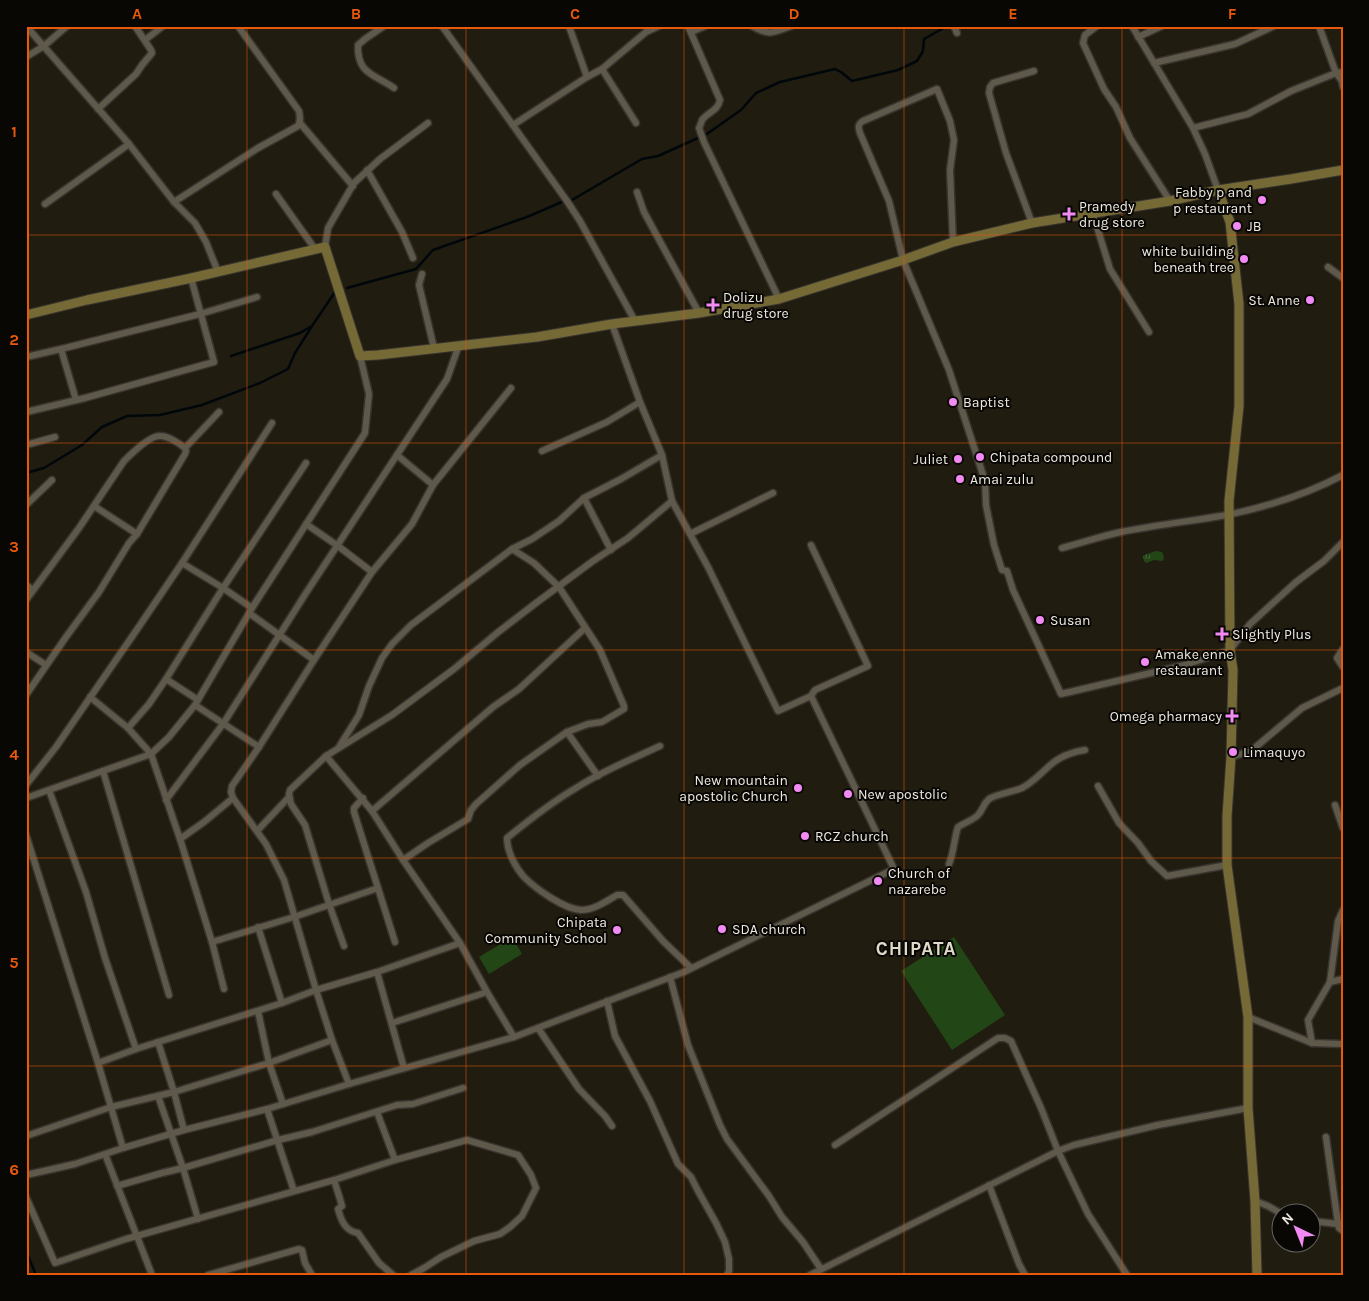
<svg xmlns="http://www.w3.org/2000/svg" width="1369" height="1301" viewBox="0 0 1369 1301" font-family="Karla,sans-serif">
	<style>
		.grass { fill: url(#grass-tufts) }
		.park { fill: #224616 }
		.lines { fill: none; stroke-linecap: round; stroke-linejoin: round }
		.stream { stroke: #00070b; stroke-width: 2.5 }
		.street-casing { stroke: #38342e; stroke-width: 9 }
		.secondary-casing { stroke: #38342e; stroke-width: 11 }
		.street { stroke: #5e594b; stroke-width: 6 }
		.secondary { stroke: #756936; stroke-width: 9 }
		.grid { fill: none; stroke: #e8590c; stroke-width: 1; stroke-opacity: 0.55 }
		.poi-dot { fill: #f28af3; stroke: #090704; stroke-width: 2 }
		.labels { text-anchor: middle; stroke-width: 4; stroke-linejoin: round; paint-order: stroke }
		.poi-label { font-size: 14px; fill: #eeeae2; stroke: #090704; text-anchor: start }
		.district-label { font-size: 19px; font-weight: bold; letter-spacing: 1px; fill: #e0daca; stroke: #090704 }
		.neatline { fill: none; stroke: #e8590c; stroke-width: 2 }
		.grid-label { font-size: 16px; text-anchor: middle; font-weight: bold; fill: #e8590c }
	</style>
	<defs>
		<pattern id="grass-tufts" width="24" height="20" patternUnits="userSpaceOnUse" patternTransform="scale(1.25)"><rect width="24" height="20" fill="#224616"/><path d="M3 7l-1-3M5 7V3M7 7l1-3M15 17l-1-3M17 17v-4M19 17l1-3" fill="none" stroke="#426138"/></pattern>
	</defs>
	<rect width="100%" height="100%" fill="#211c10"/>
	<!-- grass -->
	<polygon class="grass" points="1156,551 1162,552 1163,554 1164,559 1162,561 1154,560 1146,563 1144,561 1143,556 1147,554"/>
	<!-- park -->
	<g class="park">
		<polygon points="512,937 522,954 489,974 479,957"/>
		<polygon points="954,937 1005,1015 952,1050 901,971"/>
	</g>
	<g class="lines">
		<!-- stream -->
		<g class="stream">
			<polyline points="704,136 741,110 756,93 780,82 835,69 841,72 852,81 898,70 917,61 923,51 924,39 947,26"/>
			<polyline points="572,200 642,159 658,156 698,138"/>
			<polyline points="347,288 416,269 433,250 527,217 564,201"/>
			<polyline points="231,356 300,333 310,327"/>
			<polyline points="26,473 44,468 82,445 102,427 127,416 160,415 202,405 260,383 288,369 295,353 312,326 335,292"/>
			<polyline points="26,1251 36,1275"/>
		</g>
		<!-- street casing -->
		<g class="street-casing">
			<g id="street">
				<polyline points="26,26 129,144 174,202 195,223 206,242 218,272"/>
				<path d="M 384,26 L 365,39 L 358,45 C 357,74 374,74 394,88"/>
				<polyline points="442,26 567,201 580,221 635,321"/>
				<polyline points="570,26 570,29 587,77"/>
				<path d="M 688,26 L 720,100 C 718,111 708,112 702,120 C 702,121 699,128 699,128 L 704,142 L 779,299"/>
				<path d="M 752,26 C 769,36 773,33 791,26"/>
				<polyline points="954,26 957,33"/>
				<polyline points="1097,26 1085,35 1083,43 1104,89 1116,107 1130,138 1170,201"/>
				<polyline points="1132,26 1193,128 1205,154 1218,190"/>
				<polyline points="1319,26 1336,73 1342,81 1343,87"/>
				<polyline points="691,32 705,26"/>
				<polyline points="1138,37 1162,26"/>
				<polyline points="145,40 163,26"/>
				<polyline points="26,57 44,46 67,26"/>
				<polyline points="1154,63 1235,44 1274,26"/>
				<polyline points="602,69 636,123"/>
				<polyline points="98,109 136,74 142,65 152,53 151,50 135,26"/>
				<polyline points="300,123 353,186"/>
				<polyline points="513,125 587,77 602,69 646,32 659,26"/>
				<polyline points="1193,128 1248,114 1291,91 1336,73 1343,72"/>
				<polyline points="367,170 402,232 413,258"/>
				<polyline points="637,192 644,212 699,313"/>
				<polyline points="276,194 315,249"/>
				<path d="M 174,202 L 258,148 L 298,126 C 301,121 300,117 299,111 L 238,26"/>
				<polyline points="45,204 129,144"/>
				<polyline points="1093,214 1110,269 1149,332"/>
				<polyline points="1032,223 1006,153 989,93 990,87 993,83 1034,71"/>
				<path d="M 953,242 L 950,170 L 954,140 L 950,121 L 937,89 L 863,121 C 858,124 858,127 860,133 L 889,201 L 903,260 L 949,370 L 985,481 L 986,505 L 994,545 L 1002,570 L 1007,571 L 1013,590 L 1061,694 L 1185,665 L 1230,650 L 1250,624 L 1296,582 L 1324,561 L 1343,542"/>
				<polyline points="325,247 328,228 354,183 380,159 428,123"/>
				<polyline points="1328,267 1343,278"/>
				<polyline points="422,274 419,285 434,348"/>
				<polyline points="612,324 640,402"/>
				<polyline points="61,349 200,314 257,297"/>
				<polyline points="26,357 61,349 76,400"/>
				<polyline points="26,412 85,398 214,362 191,278"/>
				<polyline points="26,445 55,437"/>
				<polyline points="397,455 433,485"/>
				<polyline points="584,498 611,550"/>
				<polyline points="26,505 52,480"/>
				<polyline points="94,506 137,534"/>
				<polyline points="306,524 338,546 372,572"/>
				<polyline points="690,534 773,493"/>
				<path d="M 1062,548 C 1082,543 1101,536 1121,532 C 1156,525 1192,521 1227,515 C 1266,507 1307,494 1343,475"/>
				<polyline points="182,563 223,588 252,608"/>
				<polyline points="26,585 33,590"/>
				<path d="M 26,600 L 79,528 L 124,461 C 131,454 150,435 160,436 C 168,436 179,443 185,448"/>
				<polyline points="249,613 314,660"/>
				<polyline points="1343,649 1337,658 1343,667"/>
				<polyline points="26,652 46,665"/>
				<polyline points="26,695 66,637 99,592 129,543 137,534 185,454 186,451 185,448 219,412"/>
				<polyline points="811,696 815,690 868,666 811,545"/>
				<polyline points="90,697 128,728 151,754 180,839 212,942 224,989"/>
				<polyline points="198,700 166,679 223,588 306,463"/>
				<polyline points="195,705 259,747"/>
				<polyline points="128,728 149,704 166,679"/>
				<polyline points="567,732 598,776"/>
				<path d="M 660,746 C 632,759 602,771 576,788 C 552,802 529,820 507,838 C 507,851 515,867 524,877 C 536,889 564,909 581,910 C 594,910 607,901 617,895 L 623,895 L 663,941 L 691,968"/>
				<polyline points="339,747 359,715 369,686 382,658 392,644 411,625 512,549 532,539 559,521 584,498 621,479 662,455"/>
				<polyline points="326,756 372,811 403,860 460,943 487,992 514,1037"/>
				<polyline points="1231,757 1251,751 1302,708 1343,688"/>
				<polyline points="103,771 169,995"/>
				<polyline points="26,785 56,747 138,628 182,563 272,423"/>
				<polyline points="1098,786 1119,823 1138,843 1151,861 1167,876 1227,865"/>
				<polyline points="49,790 86,892 105,958 136,1049"/>
				<polyline points="26,798 151,754 169,737 195,705 252,608 365,433 369,394 360,356"/>
				<polyline points="363,798 354,808 354,812 395,942"/>
				<polyline points="166,800 223,724 306,593 447,379 459,345"/>
				<polyline points="1335,805 1343,828"/>
				<polyline points="372,811 493,707 519,689 585,628"/>
				<polyline points="257,831 289,797"/>
				<polyline points="26,835 98,1063 123,1148 184,1130 267,1109 349,1084 514,1037 684,972 894,869 811,696 778,711 708,567 672,501 662,455 640,402 607,422 542,451"/>
				<polyline points="180,839 204,822 233,798"/>
				<polyline points="403,860 428,843 468,819 471,810 476,804 520,765 567,732 588,724 602,722 624,709 624,706 600,650 559,587 534,563 512,549"/>
				<path d="M 949,864 C 954,852 954,839 958,827 C 964,823 973,820 978,815 C 983,810 983,804 989,799 C 996,794 1013,792 1022,788 C 1033,782 1038,776 1047,768 C 1057,758 1071,752 1085,750"/>
				<polyline points="258,927 282,1003"/>
				<polyline points="212,942 294,917 378,888"/>
				<polyline points="344,946 329,904 305,825 291,804 289,794 290,790 326,756 392,715 454,669 497,633 536,603 593,561 628,538 672,501"/>
				<polyline points="377,972 404,1068"/>
				<polyline points="670,977 688,1045 720,1125 727,1139 769,1196 782,1217 803,1242 821,1269"/>
				<polyline points="1330,982 1343,979"/>
				<polyline points="607,1001 615,1036 650,1101 678,1164 691,1177 697,1189 716,1223 725,1242 729,1259 729,1271 727,1275"/>
				<polyline points="258,1011 269,1063 283,1104"/>
				<polyline points="1248,1017 1312,1043 1343,1044"/>
				<polyline points="392,1023 487,992"/>
				<polyline points="538,1028 579,1089 605,1116 612,1126"/>
				<polyline points="158,1042 174,1092 184,1130"/>
				<polyline points="1312,1043 1308,1020 1330,982 1338,921 1343,910"/>
				<polyline points="98,1063 136,1049 282,1003 316,990 377,972 460,943"/>
				<polyline points="349,1084 332,1040 316,990 284,880 266,844 233,798 231,792 232,786 259,747 314,660 372,572 412,524 433,485 511,388"/>
				<polyline points="158,1096 183,1168 198,1219"/>
				<polyline points="267,1109 294,1191"/>
				<polyline points="377,1112 395,1160"/>
				<polyline points="26,1136 111,1107 174,1092 269,1063 332,1040"/>
				<polyline points="1326,1137 1338,1224 1339,1228 1343,1231"/>
				<polyline points="835,1145 998,1038 1005,1038 1011,1041 1041,1108 1058,1151 1088,1214 1127,1275"/>
				<polyline points="105,1154 152,1275"/>
				<polyline points="26,1175 75,1164 123,1148"/>
				<polyline points="334,1180 395,1160 467,1140 518,1155 531,1175 536,1188 522,1216 510,1227 500,1234 474,1241 441,1257 424,1268 411,1275"/>
				<polyline points="989,1185 1019,1264 1025,1275"/>
				<polyline points="117,1186 162,1173 183,1168 278,1140 312,1132 397,1105 413,1104 463,1088"/>
				<path d="M 26,1197 L 55,1263 L 126,1239 L 334,1180 L 340,1199 L 342,1206 L 338,1209 C 341,1220 345,1231 358,1233 L 379,1263 L 393,1275"/>
				<polyline points="1255,1201 1268,1206 1282,1214"/>
				<polyline points="1312,1221 1338,1224"/>
				<polyline points="208,1275 299,1249 302,1250 305,1263 312,1275"/>
				<polyline points="810,1275 1058,1151 1074,1145 1158,1125 1248,1108"/>
			</g>
		</g>
		<!-- secondary casing -->
		<g class="secondary-casing">
			<g id="secondary">
				<polyline points="1218,190 1230,222 1239,304 1239,406 1229,501 1230,650 1233,670 1231,757 1227,816 1227,865 1248,1017 1248,1108 1255,1201 1257,1275"/>
				<polyline points="26,315 87,300 187,279 325,247 360,356 378,355 537,337 612,324 699,313 779,299 903,260 953,242 1032,223 1170,201 1218,190 1291,179 1343,170"/>
			</g>
		</g>
		<!-- street -->
		<use href="#street" class="street"/>
		<!-- secondary -->
		<use href="#secondary" class="secondary"/>
	</g>
	<!-- grid -->
	<path class="grid" d="M 247,26 L 247,1275M 466,26 L 466,1275M 684,26 L 684,1275M 904,26 L 904,1275M 1122,26 L 1122,1275M 26,235 L 1343,235M 26,443 L 1343,443M 26,650 L 1343,650M 26,858 L 1343,858M 26,1066 L 1343,1066"/>
	<!-- markers -->
	<g class="poi-dot">
		<circle cx="1262" cy="200" r="5"/>
		<path d="M1066.5 206.5h5v5h5v5h-5v5h-5v-5h-5v-5h5z"/>
		<circle cx="1237" cy="226" r="5"/>
		<circle cx="1244" cy="259" r="5"/>
		<circle cx="1310" cy="300" r="5"/>
		<path d="M710.5 297.5h5v5h5v5h-5v5h-5v-5h-5v-5h5z"/>
		<circle cx="953" cy="402" r="5"/>
		<circle cx="980" cy="457" r="5"/>
		<circle cx="958" cy="459" r="5"/>
		<circle cx="960" cy="479" r="5"/>
		<circle cx="1040" cy="620" r="5"/>
		<path d="M1219.5 626.5h5v5h5v5h-5v5h-5v-5h-5v-5h5z"/>
		<circle cx="1145" cy="662" r="5"/>
		<path d="M1229.5 708.5h5v5h5v5h-5v5h-5v-5h-5v-5h5z"/>
		<circle cx="1233" cy="752" r="5"/>
		<circle cx="798" cy="788" r="5"/>
		<circle cx="848" cy="794" r="5"/>
		<circle cx="805" cy="836" r="5"/>
		<circle cx="878" cy="881" r="5"/>
		<circle cx="722" cy="929" r="5"/>
		<circle cx="617" cy="930" r="5"/>
	</g>
	<g class="labels">
		<!-- poi labels -->
		<g class="poi-label">
			<text x="1252" y="197" text-anchor="end">Fabby p and<tspan x="1252" dy="16">p restaurant</tspan></text>
			<text x="1079" y="211">Pramedy<tspan x="1079" dy="16">drug store</tspan></text>
			<text x="1247" y="231">JB</text>
			<text x="1234" y="256" text-anchor="end">white building<tspan x="1234" dy="16">beneath tree</tspan></text>
			<text x="723" y="302">Dolizu<tspan x="723" dy="16">drug store</tspan></text>
			<text x="1300" y="305" text-anchor="end">St. Anne</text>
			<text x="963" y="407">Baptist</text>
			<text x="990" y="462">Chipata compound</text>
			<text x="948" y="464" text-anchor="end">Juliet</text>
			<text x="970" y="484">Amai zulu</text>
			<text x="1050" y="625">Susan</text>
			<text x="1232" y="639">Slightly Plus</text>
			<text x="1155" y="659">Amake enne<tspan x="1155" dy="16">restaurant</tspan></text>
			<text x="1222" y="721" text-anchor="end">Omega pharmacy</text>
			<text x="1243" y="757">Limaquyo</text>
			<text x="788" y="785" text-anchor="end">New mountain<tspan x="788" dy="16">apostolic Church</tspan></text>
			<text x="858" y="799">New apostolic</text>
			<text x="815" y="841">RCZ church</text>
			<text x="888" y="878">Church of<tspan x="888" dy="16">nazarebe</tspan></text>
			<text x="607" y="927" text-anchor="end">Chipata<tspan x="607" dy="16">Community School</tspan></text>
			<text x="732" y="934">SDA church</text>
		</g>
		<!-- district labels -->
		<g class="district-label">
			<text x="916" y="955">CHIPATA</text>
		</g>
	</g>
	<!-- border -->
	<rect width="1369" height="1301" fill="none" stroke="#090704" stroke-width="55"/>
	<!-- north arrow -->
	<g transform="translate(1296 1228) rotate(317)"><circle r="24" fill="#090704" stroke="#65625d"/>
	<path d="M0-4L9 19L0 12L-9 19Z" fill="#f28af3"/>
	<text y="-8" font-size="14" font-weight="bold" text-anchor="middle" fill="#eeeae2">N</text>
	</g>
	<rect x="28" y="28" width="1314" height="1246" class="neatline"/>
	<g class="grid-label">
		<text x="137" y="19">A</text>
		<text x="356" y="19">B</text>
		<text x="575" y="19">C</text>
		<text x="794" y="19">D</text>
		<text x="1013" y="19">E</text>
		<text x="1232" y="19">F</text>
		<text x="14" y="137">1</text>
		<text x="14" y="345">2</text>
		<text x="14" y="552">3</text>
		<text x="14" y="760">4</text>
		<text x="14" y="968">5</text>
		<text x="14" y="1175">6</text>
	</g>
</svg>
